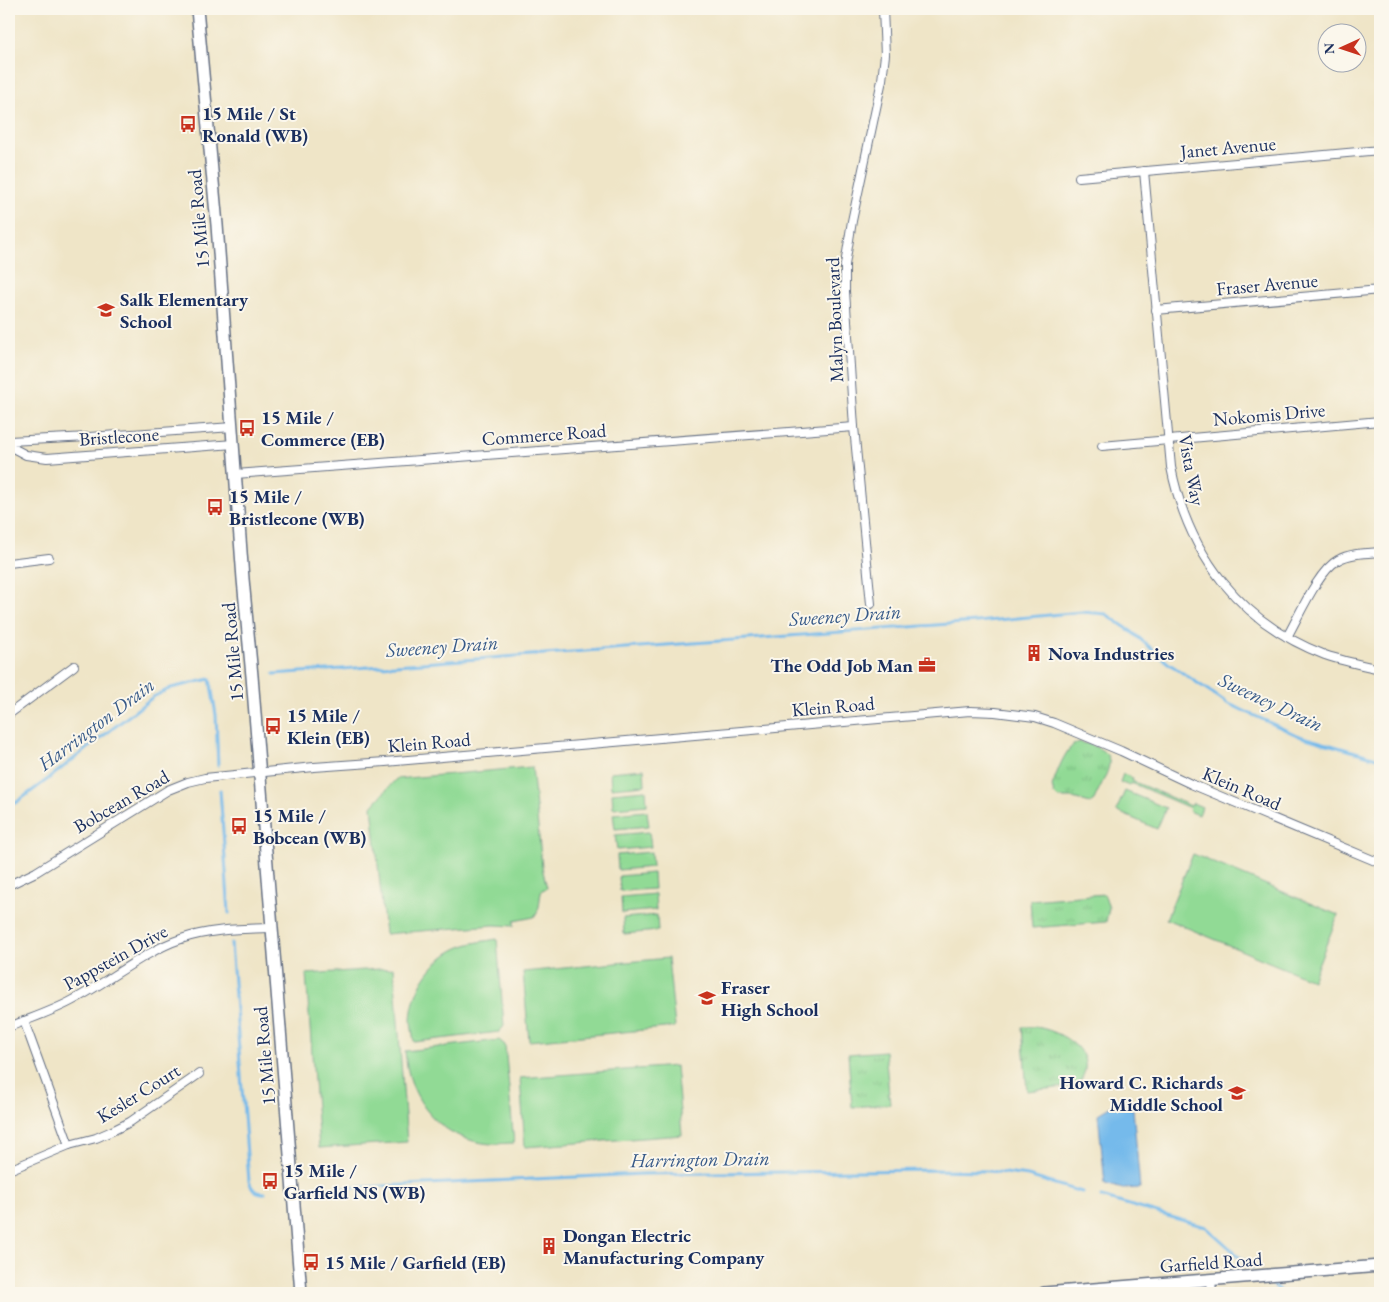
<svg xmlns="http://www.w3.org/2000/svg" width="1389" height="1302" viewBox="0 0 1389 1302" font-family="'EB Garamond',serif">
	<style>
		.grass { fill: url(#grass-tufts); stroke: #56847a }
		.pitch { fill: #91da95; stroke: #56847a }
		.water { fill: #75baeb; stroke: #4874a4 }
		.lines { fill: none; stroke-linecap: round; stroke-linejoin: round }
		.stream { stroke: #75baeb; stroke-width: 3 }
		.street-casing { stroke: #656f83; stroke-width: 10 }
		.secondary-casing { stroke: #656f83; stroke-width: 14 }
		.street { stroke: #fff; stroke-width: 8 }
		.secondary { stroke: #fff; stroke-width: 11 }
		.labels { text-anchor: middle; stroke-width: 4; stroke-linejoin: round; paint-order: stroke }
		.poi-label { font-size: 19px; font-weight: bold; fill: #1b2f5e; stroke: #fbf7ec; text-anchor: start }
		.street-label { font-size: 19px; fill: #1b2f5e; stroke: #fbf7ec }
		.water-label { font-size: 20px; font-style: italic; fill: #365988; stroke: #fbf7ec }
	</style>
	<defs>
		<pattern id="grass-tufts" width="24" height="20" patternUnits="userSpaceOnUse" patternTransform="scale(1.25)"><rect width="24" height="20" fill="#91da95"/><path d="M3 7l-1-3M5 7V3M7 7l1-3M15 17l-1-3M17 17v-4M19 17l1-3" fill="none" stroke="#7cbb83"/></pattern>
	</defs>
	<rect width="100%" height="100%" fill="#fbf7ec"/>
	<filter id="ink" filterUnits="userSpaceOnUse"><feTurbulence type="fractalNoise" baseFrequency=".02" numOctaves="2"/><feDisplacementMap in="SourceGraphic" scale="10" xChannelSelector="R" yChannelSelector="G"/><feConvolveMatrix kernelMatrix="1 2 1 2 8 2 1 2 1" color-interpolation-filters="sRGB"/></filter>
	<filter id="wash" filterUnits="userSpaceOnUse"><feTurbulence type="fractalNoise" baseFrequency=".0096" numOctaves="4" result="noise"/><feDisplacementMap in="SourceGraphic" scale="20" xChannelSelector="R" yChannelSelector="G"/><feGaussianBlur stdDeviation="1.12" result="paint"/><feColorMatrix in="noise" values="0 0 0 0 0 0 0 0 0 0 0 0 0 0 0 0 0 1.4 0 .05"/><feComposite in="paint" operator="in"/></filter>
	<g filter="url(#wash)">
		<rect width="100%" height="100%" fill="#efe5c7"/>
		<!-- grass -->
		<g class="grass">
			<path d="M 1080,742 C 1125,753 1108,768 1094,800 L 1090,803 L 1073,798 L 1058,798 L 1054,794 L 1052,786 C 1057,773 1066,744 1080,742 Z"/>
			<polygon points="1104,894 1109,908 1106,922 1032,928 1030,900"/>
			<path d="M 1022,1027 C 1028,1027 1035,1026 1041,1028 C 1068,1034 1102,1058 1076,1086 L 1027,1091 Z"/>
			<polygon points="885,1051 890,1104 852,1107 848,1054"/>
		</g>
		<!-- pitch -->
		<g class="pitch">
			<path d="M 532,767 L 542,867 L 547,888 L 542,890 C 538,901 542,906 534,917 L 514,921 L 514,926 L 494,925 L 385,934 L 372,806 L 396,779 Z"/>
			<polygon points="644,769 645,785 611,788 610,772"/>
			<polygon points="1123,774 1133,778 1132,781 1191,806 1193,803 1202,807 1199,815 1189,811 1190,808 1131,783 1129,786 1120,782"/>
			<polygon points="646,790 647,805 613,808 612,793"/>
			<polygon points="1125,791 1166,808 1157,829 1116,811"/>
			<polygon points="647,811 649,826 615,829 613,814"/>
			<polygon points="649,832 651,847 617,850 615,835"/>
			<polygon points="651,852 652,867 618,870 617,855"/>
			<polygon points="1193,854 1338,915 1312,980 1166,919"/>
			<polygon points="653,873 654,889 620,891 619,876"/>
			<polygon points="655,894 656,910 622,913 621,897"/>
			<polygon points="657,915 658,931 624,934 623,918"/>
			<path d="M 497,939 L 504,1026 L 499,1032 L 414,1042 C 413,1034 411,1026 411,1019 C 413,988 433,957 463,946 C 474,942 486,941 497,939 Z"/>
			<polygon points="668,958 675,1027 529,1041 523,972"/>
			<polygon points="394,968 407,1142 319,1148 306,974"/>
			<path d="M 499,1040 L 505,1045 L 514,1143 C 507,1143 499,1144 491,1144 C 440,1140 408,1100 405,1051 Z"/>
			<polygon points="676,1066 682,1135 525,1147 520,1078"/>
		</g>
		<!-- water -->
		<polygon class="water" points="1113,1105 1133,1109 1140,1188 1123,1189 1105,1184 1098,1114"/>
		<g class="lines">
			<!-- stream -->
			<g class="stream">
				<polyline points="274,674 976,622 1082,612 1106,614 1132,632 1168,663 1227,703 1299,736 1380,759"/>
				<polyline points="220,790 229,913"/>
				<polyline points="9,805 17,802 48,779 153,697 171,688 210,679 216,715 218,766"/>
				<path d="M 231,943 L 249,1181 C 252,1189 255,1193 265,1193"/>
				<polyline points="317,1189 643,1174 931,1170 989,1171 1028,1176 1082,1192"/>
				<polyline points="1101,1197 1206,1227 1252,1268"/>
				<polyline points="1271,1283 1282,1293"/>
			</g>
		</g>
	</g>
	<g filter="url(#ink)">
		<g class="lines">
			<!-- street casing -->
			<g class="street-casing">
				<g id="street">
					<path d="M 1144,171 L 1171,467 C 1188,554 1240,623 1325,655 C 1343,661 1362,665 1380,669"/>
					<polyline points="1079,177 1380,150"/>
					<polyline points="1156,310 1380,290"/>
					<polyline points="9,441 89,437 233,427"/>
					<polyline points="9,446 26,455 47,458 234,444"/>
					<polyline points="1102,446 1380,421"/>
					<polyline points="236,474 854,427"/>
					<polyline points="9,563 49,558"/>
					<polyline points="871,604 854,427 845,291 845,265 852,221 882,80 885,55 883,9"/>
					<path d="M 1287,637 C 1299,616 1318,571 1338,560 C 1350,553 1367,553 1380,552"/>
					<polyline points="9,714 74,666"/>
					<polyline points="9,885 36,872 168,790 188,782 205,778 314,767 385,762 970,711 995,712 1035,717 1054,723 1121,751 1191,784 1380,863"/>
					<polyline points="24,1021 69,1145"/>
					<path d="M 9,1027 C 31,1018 54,1011 75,999 C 109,981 145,951 181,939 C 210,929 241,929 271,928"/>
					<polyline points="9,1170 69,1145 96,1138 112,1131 130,1122 199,1074"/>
					<polyline points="1211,1279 1212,1293"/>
				</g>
			</g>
			<!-- secondary casing -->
			<g class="secondary-casing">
				<g id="secondary">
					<polyline points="197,9 217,225 243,579 252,676 301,1293"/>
					<polyline points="1044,1293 1380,1266"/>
				</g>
			</g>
			<!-- street -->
			<use href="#street" class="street"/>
			<!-- secondary -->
			<use href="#secondary" class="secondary"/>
		</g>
	</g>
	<!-- icons -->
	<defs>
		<g id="bus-bare" transform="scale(1.35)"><path d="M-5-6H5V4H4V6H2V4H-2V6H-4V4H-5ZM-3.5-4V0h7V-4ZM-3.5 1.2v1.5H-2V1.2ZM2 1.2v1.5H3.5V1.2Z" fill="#c8321e" stroke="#fbf7ec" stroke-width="2.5" paint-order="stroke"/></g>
		<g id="school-bare" transform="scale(1.35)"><path d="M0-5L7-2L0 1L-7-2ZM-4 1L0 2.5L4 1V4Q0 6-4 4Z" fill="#c8321e" stroke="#fbf7ec" stroke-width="2.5" paint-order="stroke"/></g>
		<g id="building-bare" transform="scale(1.35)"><path d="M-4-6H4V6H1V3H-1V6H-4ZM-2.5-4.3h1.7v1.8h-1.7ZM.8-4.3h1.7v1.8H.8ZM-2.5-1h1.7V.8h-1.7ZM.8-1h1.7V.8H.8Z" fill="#c8321e" stroke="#fbf7ec" stroke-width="2.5" paint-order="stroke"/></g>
		<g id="office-bare" transform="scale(1.35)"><path d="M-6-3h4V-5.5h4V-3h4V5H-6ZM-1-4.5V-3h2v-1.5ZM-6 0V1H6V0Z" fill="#c8321e" stroke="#fbf7ec" stroke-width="2.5" paint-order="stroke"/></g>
	</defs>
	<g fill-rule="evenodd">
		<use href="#bus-bare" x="188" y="124"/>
		<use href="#school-bare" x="106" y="310"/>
		<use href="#bus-bare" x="247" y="428"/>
		<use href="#bus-bare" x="215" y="507"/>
		<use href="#building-bare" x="1034" y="653"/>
		<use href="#office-bare" x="927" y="665"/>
		<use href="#bus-bare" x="273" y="726"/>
		<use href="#bus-bare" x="239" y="826"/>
		<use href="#school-bare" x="707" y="998"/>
		<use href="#school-bare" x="1237" y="1093"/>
		<use href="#bus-bare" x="270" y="1181"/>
		<use href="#building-bare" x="549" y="1246"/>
		<use href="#bus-bare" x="311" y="1262"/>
	</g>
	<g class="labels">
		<!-- poi labels -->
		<g class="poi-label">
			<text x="202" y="120">15 Mile / St<tspan x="202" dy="22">Ronald (WB)</tspan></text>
			<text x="120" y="306">Salk Elementary<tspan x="120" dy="22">School</tspan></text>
			<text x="261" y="424">15 Mile /<tspan x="261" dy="22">Commerce (EB)</tspan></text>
			<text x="229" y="503">15 Mile /<tspan x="229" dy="22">Bristlecone (WB)</tspan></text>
			<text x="1048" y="660">Nova Industries</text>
			<text x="913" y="672" text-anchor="end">The Odd Job Man</text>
			<text x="287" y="722">15 Mile /<tspan x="287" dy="22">Klein (EB)</tspan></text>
			<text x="253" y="822">15 Mile /<tspan x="253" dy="22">Bobcean (WB)</tspan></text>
			<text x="721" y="994">Fraser<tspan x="721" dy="22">High School</tspan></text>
			<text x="1223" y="1089" text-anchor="end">Howard C. Richards<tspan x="1223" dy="22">Middle School</tspan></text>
			<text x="284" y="1177">15 Mile /<tspan x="284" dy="22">Garfield NS (WB)</tspan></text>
			<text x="563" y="1242">Dongan Electric<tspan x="563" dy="22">Manufacturing Company</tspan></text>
			<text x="325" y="1269">15 Mile / Garfield (EB)</text>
		</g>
		<!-- street labels -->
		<g class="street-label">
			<text transform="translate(1228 147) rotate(-5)" y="7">Janet Avenue</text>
			<text transform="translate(198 219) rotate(-95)" y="7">15 Mile Road</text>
			<text transform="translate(1267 284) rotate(-5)" y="7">Fraser Avenue</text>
			<text transform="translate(834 320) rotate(-92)" y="7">Malyn Boulevard</text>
			<text transform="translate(1269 414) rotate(-5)" y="7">Nokomis Drive</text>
			<text transform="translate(544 434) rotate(-4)" y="7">Commerce Road</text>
			<text transform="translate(119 436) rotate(-4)" y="7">Bristlecone</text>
			<text transform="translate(1192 470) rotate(79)" y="7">Vista Way</text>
			<text transform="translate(232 652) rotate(-95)" y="7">15 Mile Road</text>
			<text transform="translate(833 706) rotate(-5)" y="7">Klein Road</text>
			<text transform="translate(429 742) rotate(-5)" y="7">Klein Road</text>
			<text transform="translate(1242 788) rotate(23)" y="7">Klein Road</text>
			<text transform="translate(121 801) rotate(-30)" y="7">Bobcean Road</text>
			<text transform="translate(115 957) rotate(-29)" y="7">Pappstein Drive</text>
			<text transform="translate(264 1056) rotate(-95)" y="7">15 Mile Road</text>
			<text transform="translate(138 1093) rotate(-32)" y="7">Kesler Court</text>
			<text transform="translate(1211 1262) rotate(-4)" y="7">Garfield Road</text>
		</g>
		<!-- water labels -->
		<g class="water-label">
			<text transform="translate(845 615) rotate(-4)" y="7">Sweeney Drain</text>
			<text transform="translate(442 646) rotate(-4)" y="7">Sweeney Drain</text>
			<text transform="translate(1271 702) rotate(25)" y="7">Sweeney Drain</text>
			<text transform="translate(96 724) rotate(-37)" y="7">Harrington Drain</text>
			<text transform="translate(700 1159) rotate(-1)" y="7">Harrington Drain</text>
		</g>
	</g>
	<!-- margin -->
	<rect width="1389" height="1302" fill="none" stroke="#fbf7ec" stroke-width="30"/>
	<!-- north arrow -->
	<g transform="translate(1342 48) rotate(267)"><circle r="24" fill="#fbf7ec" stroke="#a1a7b3"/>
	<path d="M0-4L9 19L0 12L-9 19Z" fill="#c8321e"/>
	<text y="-8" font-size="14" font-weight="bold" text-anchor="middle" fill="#1b2f5e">N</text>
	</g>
</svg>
